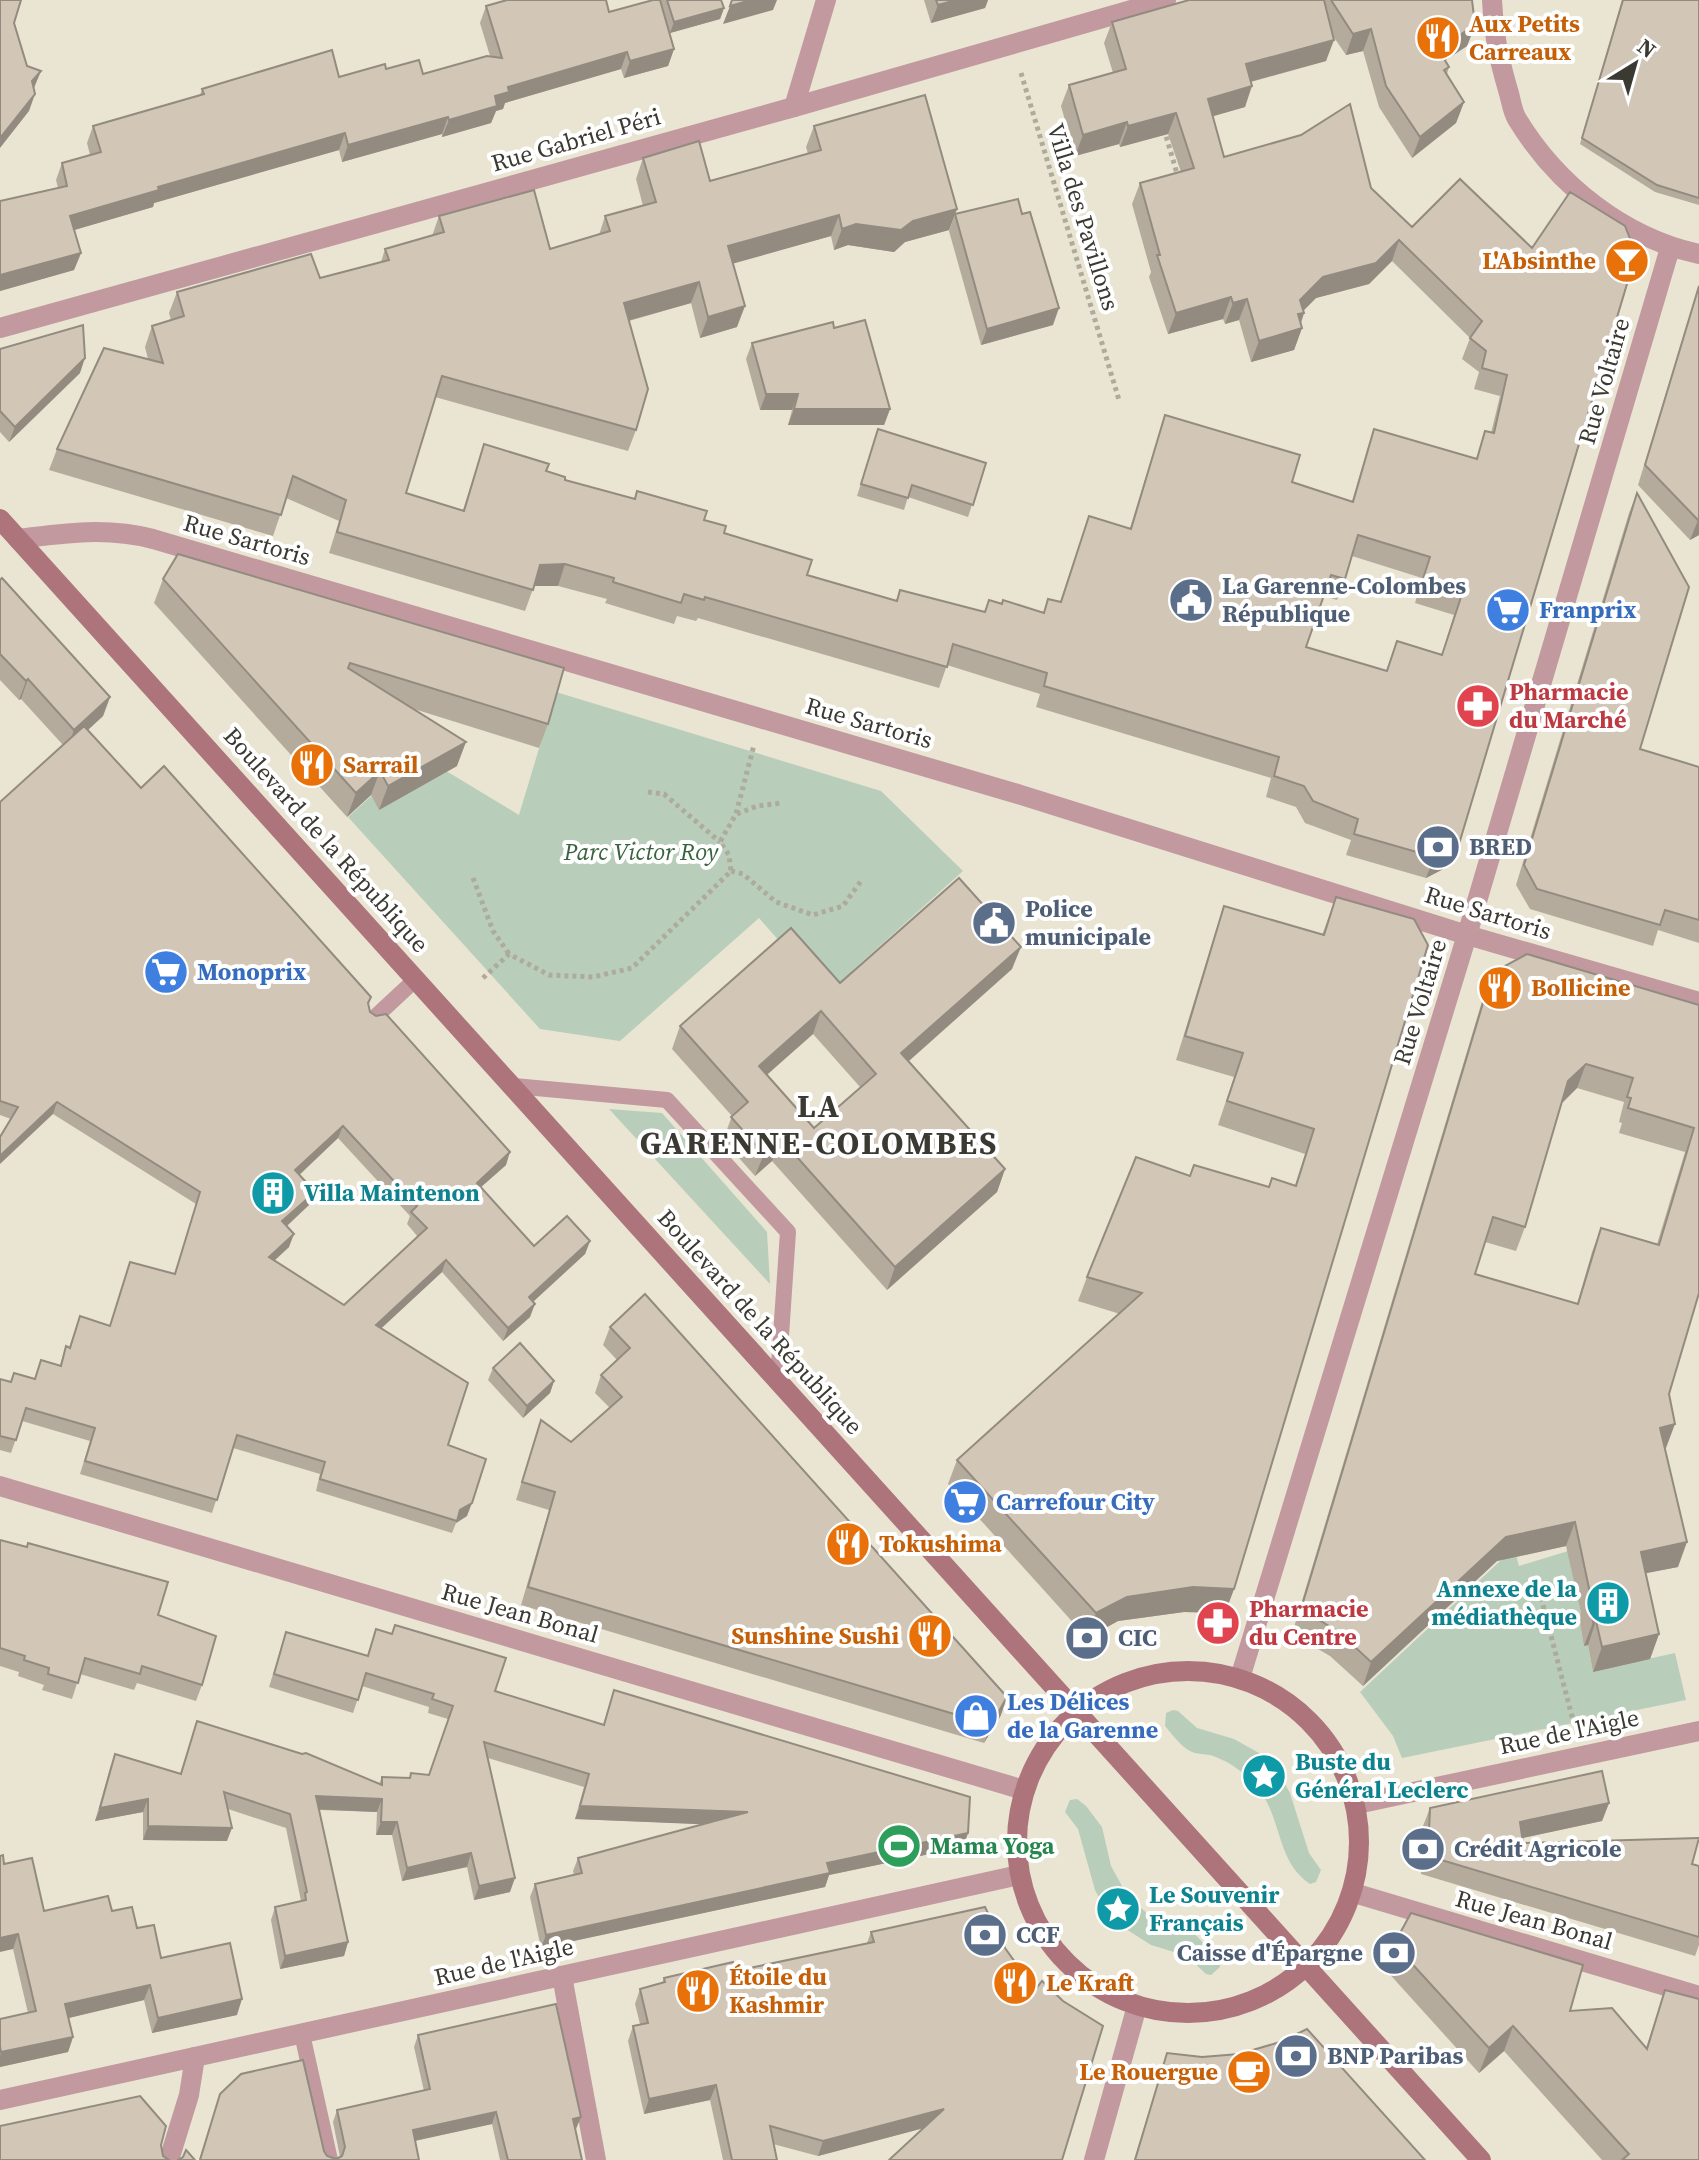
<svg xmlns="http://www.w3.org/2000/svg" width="1699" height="2160" viewBox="0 0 1699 2160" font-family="'Source Serif 4',serif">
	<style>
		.green { fill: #b8ceba }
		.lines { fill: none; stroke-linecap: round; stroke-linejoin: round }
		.path { stroke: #aeab9c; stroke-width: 5; stroke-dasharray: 4 4; stroke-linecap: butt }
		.lane { stroke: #c1999e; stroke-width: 16 }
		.street { stroke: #c1999e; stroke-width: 20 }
		.secondary { stroke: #ad747c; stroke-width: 20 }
		.wall { fill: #b5ab9d; fill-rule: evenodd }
		.shaded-wall { fill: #938b80 }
		.building { fill: #d2c7b7; stroke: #938b80; stroke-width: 2; fill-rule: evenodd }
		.labels { text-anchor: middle; stroke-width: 8; stroke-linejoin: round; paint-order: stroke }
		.food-label { font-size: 24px; font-weight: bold; fill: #c56008; stroke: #fff; text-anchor: start }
		.street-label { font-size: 24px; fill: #3b3a32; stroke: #fff }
		.service-label { font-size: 24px; font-weight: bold; fill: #4e5e75; stroke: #fff; text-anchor: start }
		.shop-label { font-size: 24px; font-weight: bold; fill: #366cbe; stroke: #fff; text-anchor: start }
		.health-label { font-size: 24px; font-weight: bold; fill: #be3a42; stroke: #fff; text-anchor: start }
		.park-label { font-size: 24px; font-style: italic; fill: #39633e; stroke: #fff }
		.culture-label { font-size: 24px; font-weight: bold; fill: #0d838f; stroke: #fff; text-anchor: start }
		.leisure-label { font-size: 24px; font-weight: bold; fill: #27864d; stroke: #fff; text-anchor: start }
		.district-label { font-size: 32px; font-weight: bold; letter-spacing: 2px; fill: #3b3a32; stroke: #fff }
	</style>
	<rect width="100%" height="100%" fill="#e9e5d2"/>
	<!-- green -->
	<g class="green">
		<polygon points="556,692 881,791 963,871 853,970 869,989 843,1013 759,918 620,1041 540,1029 348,817 418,754 519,815"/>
		<polygon points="609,1109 662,1113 767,1232 770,1284"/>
		<polygon points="1514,1548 1519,1566 1568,1551 1582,1617 1579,1619 1584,1645 1588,1645 1593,1671 1675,1653 1686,1700 1402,1758 1393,1736 1360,1692"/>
		<path d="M 1173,1710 L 1178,1711 L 1197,1728 L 1234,1739 L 1259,1753 L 1273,1763 L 1290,1793 L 1309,1853 L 1321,1870 L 1316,1882 L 1310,1884 C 1275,1860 1283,1818 1257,1787 C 1244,1772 1229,1761 1210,1755 C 1205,1754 1197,1754 1192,1752 C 1182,1748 1172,1734 1165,1726 L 1166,1713 Z"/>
		<polygon points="1077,1799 1086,1806 1102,1827 1111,1866 1127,1895 1152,1918 1177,1930 1194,1933 1219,1960 1220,1967 1211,1975 1206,1974 1187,1956 1151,1945 1112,1920 1095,1890 1078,1829 1065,1812 1070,1800"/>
	</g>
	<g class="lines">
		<!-- path -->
		<g class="path">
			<polyline points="1021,73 1119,400"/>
			<polyline points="1164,129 1178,177"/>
			<polyline points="648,792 664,794 720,842"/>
			<polyline points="737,814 757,806 781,803"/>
			<polyline points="731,871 743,874 776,902 813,915 843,906 861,881"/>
			<polyline points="473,878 493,931 509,954"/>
			<polyline points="483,978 509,954 549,975 593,977 632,968 731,871 729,855 720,842 736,814 754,745"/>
			<polyline points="1537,1582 1575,1728"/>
		</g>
		<!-- lane -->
		<g class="lane">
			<polyline points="374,1018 416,979"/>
			<polyline points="514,1086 667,1100 788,1232 778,1380"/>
			<polyline points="302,2034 330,2160"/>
		</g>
		<!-- street -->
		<g class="street">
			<path d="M 1492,0 C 1494,35 1498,56 1508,90 C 1511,99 1512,111 1517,119 C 1557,185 1624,238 1699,254"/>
			<polyline points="794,107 826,0"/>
			<polyline points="0,328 794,107 1166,0"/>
			<path d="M 18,539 C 64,533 107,527 153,539 L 1021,795 L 1467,935 L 1699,1002"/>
			<polyline points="0,1486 1024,1790"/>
			<polyline points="1240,1678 1467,935 1670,248"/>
			<polyline points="1357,1804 1699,1731"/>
			<polyline points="1354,1893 1699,1996"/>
			<polyline points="562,1976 596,2160"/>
			<polyline points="0,2100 1019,1875"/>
			<polyline points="169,2160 189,2095 195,2057"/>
			<polyline points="1094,2160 1137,2006"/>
		</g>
		<!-- secondary -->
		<g class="secondary">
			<polyline points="0,519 1481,2160"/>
			<circle cx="1188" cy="1842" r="171"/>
		</g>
	</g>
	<!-- wall -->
	<g class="wall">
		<polygon points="653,0 721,0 724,8 720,19 670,33 674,49 668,66 624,78 621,69 505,103 503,109 496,111 491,123 442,137 442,134 342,162 339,150 154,203 153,207 74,230 81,253 74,270 0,291 0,201 58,188 56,180 62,163 90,155 87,143 93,126 200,95 202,89 339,77 386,69 423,74 490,56 480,23 486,6 609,12"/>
		<polygon points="924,0 988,0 985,8 931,23"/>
		<path d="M 1189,0 L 1472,0 L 1475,25 L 1467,46 L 1445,60 L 1449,67 L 1447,74 L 1464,102 L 1456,123 L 1412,158 L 1379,107 L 1363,51 L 1346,55 L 1333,36 L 1326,61 L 1251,82 L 1245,107 L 1213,116 L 1224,157 L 1371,188 L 1412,227 L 1532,248 L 1459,844 L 1451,865 L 1426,878 L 1346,855 L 1351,840 L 1305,823 L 1296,807 L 1266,797 L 1271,778 L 1036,707 L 1040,694 L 947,665 L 939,688 L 698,618 L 696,621 L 677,616 L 674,624 L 605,603 L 607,599 L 558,586 L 534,586 L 525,611 L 329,553 L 339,521 L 286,498 L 273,536 L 49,470 L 57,449 L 148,359 L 145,347 L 152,326 L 171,320 L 169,313 L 177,292 L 320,278 L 381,262 L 385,249 L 432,236 L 439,216 L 550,249 L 599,235 L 605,216 L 643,206 L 636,179 L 643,158 L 710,181 L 808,154 L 806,147 L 814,126 L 957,209 L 949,230 L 905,242 L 894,252 L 848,245 L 834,250 L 831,236 L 733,263 L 737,327 L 700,338 L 691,303 L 629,321 L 636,430 L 628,451 L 435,397 L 406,493 L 463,510 L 484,444 L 565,480 L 634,499 L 637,491 L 704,520 L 724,533 L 807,575 L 896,601 L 900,590 L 985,612 L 989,600 L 1044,612 L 1048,599 L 1060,602 L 1089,516 L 1130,528 L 1165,415 L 1292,482 L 1352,501 L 1367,450 L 1374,429 L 1476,459 L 1485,431 L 1491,433 L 1500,396 L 1474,389 L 1479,372 L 1462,359 L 1470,338 L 1392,261 L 1369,284 L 1316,298 L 1304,310 L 1304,313 L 1301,324 L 1302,328 L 1294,350 L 1251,362 L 1239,320 L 1225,324 L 1223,319 L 1168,334 L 1149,277 L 1151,272 L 1132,204 L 1140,183 L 1181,172 L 1168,134 L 1120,147 L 1119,144 L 1075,156 L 1061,106 L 1069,85 L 1113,73 L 1104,43 L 1112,22 ZM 1352,556 L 1422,578 L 1415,603 L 1454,615 L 1442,654 L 1397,641 L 1386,671 L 1306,647 L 1324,596 L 1337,600 Z"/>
		<polygon points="1622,0 1699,0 1699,205 1655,192 1580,144"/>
		<polygon points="955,214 1022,214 1053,325 981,345 949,231"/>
		<polygon points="1699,285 1699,535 1690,540 1638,485"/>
		<polygon points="834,328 890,409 884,425 788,425 792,410 760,410 746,359 752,343"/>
		<polygon points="0,349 80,373 9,442 0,432"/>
		<polygon points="878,429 986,463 968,517 908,497 904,510 857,496"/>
		<polygon points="1637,493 1640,749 1699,767 1699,943 1658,930 1653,946 1530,909 1516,885 1629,513"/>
		<polygon points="163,579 548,724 539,748 414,709 457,766 379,810 371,795 347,817 154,603"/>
		<path d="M 0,580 L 110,697 L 103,716 L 88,730 L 141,788 L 371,997 L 368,1005 L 370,1012 L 506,1165 L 481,1187 L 534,1246 L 590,1241 L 585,1254 L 533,1302 L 530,1317 L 503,1341 L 442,1272 L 381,1328 L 448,1445 L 467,1516 L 456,1523 L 452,1533 L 316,1491 L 320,1474 L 233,1448 L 212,1513 L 80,1474 L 90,1441 L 22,1421 L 11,1453 L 0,1450 L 0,1379 L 10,1382 L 34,1379 L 60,1365 L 66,1346 L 69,1348 L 80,1316 L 110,1326 L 130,1262 L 175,1274 L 196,1204 L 53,1114 L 11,1119 L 0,1115 L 0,802 L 63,745 L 21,699 L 19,700 L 0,680 ZM 338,1138 L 410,1216 L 407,1224 L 418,1237 L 344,1305 L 274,1261 L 289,1247 L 287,1226 L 310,1204 L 299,1174 Z"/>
		<polygon points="1336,897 1414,919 1234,1589 1225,1613 1184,1612 1118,1621 1087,1638 948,1484 957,1460 1120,1314 1078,1301 1087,1277 1190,1176 1194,1165 1269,1187 1295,1185 1305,1154 1218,1125 1234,1077 1176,1060 1216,930 1224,906 1322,935"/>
		<path d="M 1012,969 L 909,1061 L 1005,1169 L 997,1192 L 887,1290 L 772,1161 L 755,1176 L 723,1140 L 732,1116 L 672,1049 L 680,1026 L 840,983 ZM 813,1034 L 860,1087 L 814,1128 L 766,1075 Z"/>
		<path d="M 1492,973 L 1699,1005 L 1699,1293 L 1669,1394 L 1666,1448 L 1665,1449 L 1678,1567 L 1645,1573 L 1659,1634 L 1650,1659 L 1593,1672 L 1588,1645 L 1584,1646 L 1579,1618 L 1581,1613 L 1566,1546 L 1497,1561 L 1363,1686 L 1330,1656 L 1292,1634 L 1483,998 ZM 1577,1088 L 1624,1102 L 1619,1122 L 1622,1123 L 1619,1133 L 1685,1152 L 1657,1244 L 1601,1228 L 1592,1252 L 1577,1304 L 1475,1274 L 1485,1242 L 1516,1251 L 1525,1227 L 1562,1103 Z"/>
		<polygon points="610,1327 1001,1715 984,1743 521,1605 549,1510 516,1500 535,1438 541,1420 571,1442 610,1408 595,1393 601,1375 617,1360 603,1345"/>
		<polygon points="493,1368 554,1381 550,1393 523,1418 488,1380"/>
		<polygon points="0,1540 158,1615 202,1685 196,1701 137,1683 134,1690 80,1674 72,1699 42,1690 44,1685 18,1676 19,1672 0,1666"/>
		<polygon points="395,1625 495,1691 603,1725 614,1690 968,1833 963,1847 829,1875 825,1887 541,1948 530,1897 535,1884 574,1875 573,1871 578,1858 704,1824 575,1819 584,1787 488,1758 510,1892 474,1900 467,1867 402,1881 392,1835 376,1835 377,1812 319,1810 348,1942 344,1956 280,1969 271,1920 275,1907 301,1901 286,1828 228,1809 227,1841 143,1840 143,1812 95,1821 110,1768 115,1754 180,1774 197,1721 379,1784 382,1777 409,1778 429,1775 448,1719 428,1713 429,1707 362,1686 353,1713 269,1687 286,1632 367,1656 376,1629 392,1634"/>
		<polygon points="1609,1803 1602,1821 1522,1838 1523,1843 1692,1864 1699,1866 1699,1945 1695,1956 1421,1874 1423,1826 1430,1808"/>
		<polygon points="4,1864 44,1911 112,1911 137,1928 161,1958 237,2015 152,2033 144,2000 69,2018 73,2037 68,2052 0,2067 0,2019 28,2013 13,1949"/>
		<polygon points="871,1932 924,2128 818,2156 773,2144 777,2160 723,2160 710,2100 644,2114 628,2041 633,2026 640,2024 635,2004 640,1989 662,1983 664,1978 735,1971 867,1943"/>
		<polygon points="1394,1944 1570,2011 1646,2048 1665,1990 1699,2160 1602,2160 1504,2051 1479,2073 1385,1969"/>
		<polygon points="418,2035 576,2129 575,2129 582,2160 500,2160 492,2124 415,2141 419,2160 199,2160 220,2094 324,2151 327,2156 336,2159 340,2157 333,2122 337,2110 424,2091 414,2047"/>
		<polygon points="1167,2053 1425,2160 1134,2160"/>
	</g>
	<!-- shaded-wall -->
	<g class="shaded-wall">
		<polygon points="751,0 777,0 773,10 723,24 730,6"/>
		<polygon points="956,0 988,0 985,8 931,23 938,5"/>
		<polygon points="724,8 720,19 670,33 674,22"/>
		<polygon points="1475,25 1467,46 1431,70 1438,49"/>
		<polygon points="1371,29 1363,51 1346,55 1353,34"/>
		<polygon points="1334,40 1326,61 1238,85 1246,64"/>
		<polygon points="674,49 668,66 624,78 630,61"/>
		<polygon points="627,52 621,69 505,103 503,109 496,111 491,123 442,137 449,120 495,96 508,87"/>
		<polygon points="41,71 34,88 25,98 32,81"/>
		<polygon points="1252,86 1245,107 1200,120 1208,99"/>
		<polygon points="35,94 29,111 0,148 0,138"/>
		<polygon points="1464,102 1456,123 1412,158 1420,137"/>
		<polygon points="1176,113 1168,134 1120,147 1128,126"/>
		<polygon points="448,117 442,134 342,162 348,145"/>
		<polygon points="1127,122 1119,144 1075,156 1083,135"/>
		<polygon points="345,133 339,150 154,203 153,207 64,233 70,216 158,187"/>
		<polygon points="957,209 949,230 905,242 894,252 848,245 834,250 842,229 856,224 913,221"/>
		<polygon points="839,215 831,236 721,267 728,246"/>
		<polygon points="1399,240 1392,261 1369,284 1316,298 1300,314 1304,313 1298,329 1302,328 1294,350 1251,362 1259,341 1323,277"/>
		<polygon points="81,253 74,270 0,291 0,275"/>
		<polygon points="699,282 691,303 616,324 624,303"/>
		<polygon points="1231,297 1223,319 1168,334 1176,313"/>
		<polygon points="1247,299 1239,320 1225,324 1233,303"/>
		<polygon points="745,306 737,327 700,338 708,317"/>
		<polygon points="1059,308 1053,325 981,345 987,329"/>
		<polygon points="85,358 80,373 9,442 15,427"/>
		<polygon points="766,394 798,394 792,410 760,410"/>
		<polygon points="794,409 890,409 884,425 788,425"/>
		<polygon points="1699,519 1699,535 1690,540 1698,520"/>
		<polygon points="565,564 558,586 532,586 540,565"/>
		<polygon points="28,679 21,699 19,700 26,681"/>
		<polygon points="110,697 103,716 67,749 74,730"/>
		<polygon points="466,742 457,766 379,810 388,786"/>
		<polygon points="380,771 371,795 347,817 356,793"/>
		<polygon points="1459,844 1451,865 1426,878 1434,857"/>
		<polygon points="1021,947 1012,969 893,1075 901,1053"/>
		<polygon points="821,1011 813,1034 751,1089 759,1066"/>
		<polygon points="1586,1064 1577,1088 1559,1106 1568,1081"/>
		<polygon points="57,1102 53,1114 0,1164 0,1156"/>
		<polygon points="343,1126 338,1138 291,1183 295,1170"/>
		<polygon points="780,1138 772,1161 755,1176 764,1154"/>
		<polygon points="510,1152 506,1165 472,1195 477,1183"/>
		<polygon points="1005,1169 997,1192 887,1290 895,1267"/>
		<polygon points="315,1192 310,1204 278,1234 282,1221"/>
		<polygon points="294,1234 289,1247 264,1270 269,1257"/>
		<polygon points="590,1241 585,1254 524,1310 529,1297"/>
		<polygon points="446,1260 442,1272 371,1338 376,1325"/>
		<polygon points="535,1304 530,1317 503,1341 508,1328"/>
		<polygon points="554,1381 550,1393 523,1418 527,1406"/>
		<polygon points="1675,1424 1666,1448 1651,1452 1660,1428"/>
		<polygon points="472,1503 467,1516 456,1523 460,1510"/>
		<polygon points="1575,1522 1566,1546 1497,1561 1363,1686 1371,1662 1506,1537"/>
		<polygon points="1687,1542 1678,1567 1632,1576 1641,1552"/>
		<polygon points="1193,1587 1234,1589 1225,1613 1184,1612 1118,1621 1087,1638 1096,1613 1127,1597"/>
		<polygon points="1596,1621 1588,1645 1584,1646 1593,1622"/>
		<polygon points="1659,1634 1650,1659 1593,1672 1602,1647"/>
		<polygon points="1007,1697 1001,1715 984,1743 991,1725"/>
		<polygon points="316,1796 382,1799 377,1812 311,1809"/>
		<polygon points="148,1799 143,1812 95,1821 100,1808"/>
		<polygon points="1609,1803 1602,1821 1513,1840 1520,1822"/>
		<polygon points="580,1806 748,1812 743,1826 575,1819"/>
		<polygon points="381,1822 397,1822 392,1835 376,1835"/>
		<polygon points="148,1826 232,1828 227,1841 143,1840"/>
		<polygon points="968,1833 963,1847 829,1875 825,1887 541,1948 546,1935 827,1863"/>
		<polygon points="471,1853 467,1867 402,1881 407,1868"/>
		<polygon points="515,1878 510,1892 474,1900 479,1886"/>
		<polygon points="18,1934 13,1949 0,1952 0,1938"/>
		<polygon points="348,1942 344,1956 280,1969 285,1956"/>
		<polygon points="150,1985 144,2000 60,2020 65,2004"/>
		<polygon points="242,1999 237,2015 152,2033 158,2018"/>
		<polygon points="1513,2026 1504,2051 1479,2073 1489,2048"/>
		<polygon points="73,2037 68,2052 0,2067 0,2056 1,2052"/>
		<polygon points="716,2085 710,2100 644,2114 649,2099"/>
		<polygon points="944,2109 939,2124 818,2156 823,2141"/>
		<polygon points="496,2112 492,2124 409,2142 413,2130"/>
		<polygon points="581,2117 576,2129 569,2130 573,2119"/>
	</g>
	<!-- building -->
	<g class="building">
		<polygon points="0,0 21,0 14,23 27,66 41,71 32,81 35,94 0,138"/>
		<polygon points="507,0 606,0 609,12 653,0 660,0 674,49 630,61 627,52 508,87 509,92 495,96 497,106 449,120 448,117 348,145 345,133 158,187 159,190 70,216 81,253 0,275 0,201 67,186 62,163 101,152 93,126 204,94 202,89 332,50 339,77 385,64 386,69 419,60 423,74 487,56 502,58 486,6"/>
		<polygon points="667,0 721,0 724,8 674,22"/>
		<polygon points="732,0 751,0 730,6"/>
		<polygon points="936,0 956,0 938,5"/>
		<path d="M 1189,0 L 1324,0 L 1334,40 L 1246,64 L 1252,86 L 1208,99 L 1224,157 L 1301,135 L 1350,104 L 1371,188 L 1412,227 L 1460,179 L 1532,248 L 1570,192 L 1625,226 L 1636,254 L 1459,844 L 1434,857 L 1354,834 L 1358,819 L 1313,801 L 1304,786 L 1274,776 L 1279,757 L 1044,686 L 1047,673 L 953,644 L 947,667 L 705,597 L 704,600 L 684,594 L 681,603 L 613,582 L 614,578 L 565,564 L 540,565 L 533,590 L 337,532 L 346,500 L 293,476 L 281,515 L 57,449 L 104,348 L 163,363 L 152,326 L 184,316 L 177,292 L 311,254 L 320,278 L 389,260 L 385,249 L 444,232 L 439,216 L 534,190 L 550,249 L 610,231 L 605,216 L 656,202 L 643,158 L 699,141 L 710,181 L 821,150 L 814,126 L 925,95 L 957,209 L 913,221 L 901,230 L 856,224 L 842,229 L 839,215 L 728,246 L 745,306 L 708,317 L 699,282 L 624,303 L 648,389 L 636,430 L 442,376 L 406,493 L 464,511 L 484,444 L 549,464 L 546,471 L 565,477 L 565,480 L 635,499 L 637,491 L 707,511 L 704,520 L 726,526 L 724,533 L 812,560 L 807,575 L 897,601 L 900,590 L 985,612 L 989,600 L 1002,604 L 1003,600 L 1044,613 L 1048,599 L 1061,602 L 1089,516 L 1131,529 L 1165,415 L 1300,455 L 1292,482 L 1353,502 L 1374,429 L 1477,459 L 1485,431 L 1494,433 L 1507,375 L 1482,368 L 1486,351 L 1470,338 L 1482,321 L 1399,240 L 1376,263 L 1323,277 L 1300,300 L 1304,313 L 1298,314 L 1302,328 L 1259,341 L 1247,299 L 1233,303 L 1231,297 L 1176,313 L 1157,255 L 1160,255 L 1140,183 L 1194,168 L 1176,113 L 1128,126 L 1127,122 L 1083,135 L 1069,85 L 1126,69 L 1112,22 ZM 1358,535 L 1430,557 L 1422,582 L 1462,594 L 1442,655 L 1397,641 L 1387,671 L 1306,647 L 1331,575 L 1345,579 Z"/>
		<polygon points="1331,0 1472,0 1475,25 1438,49 1449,67 1444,70 1464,102 1420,137 1386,86 1371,29 1353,34"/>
		<polygon points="1623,0 1699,0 1699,198 1657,185 1582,138"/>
		<polygon points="1018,199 1022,214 1030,212 1059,308 987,329 955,214"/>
		<polygon points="1699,286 1699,519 1698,520 1645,465"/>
		<polygon points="865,320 890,409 794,409 798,394 766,394 752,343 833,322 834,328"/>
		<polygon points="83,325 85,358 15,427 0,411 0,349"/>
		<polygon points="878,429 986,463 973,505 912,485 908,498 861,484"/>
		<polygon points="1637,493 1689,587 1640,749 1699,767 1699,920 1665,910 1660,925 1537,889 1524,865"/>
		<polygon points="178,554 564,668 548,724 350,663 348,668 466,742 388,786 380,771 356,793 163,579"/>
		<polygon points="2,578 110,697 74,730 28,679 26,681 0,654 0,580"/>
		<path d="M 84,726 L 141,788 L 164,766 L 371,997 L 368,1003 L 370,1012 L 376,1016 L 386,1014 L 510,1152 L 477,1183 L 534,1246 L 567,1216 L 590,1241 L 529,1297 L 535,1304 L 508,1328 L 446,1260 L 376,1325 L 468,1383 L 448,1445 L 486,1459 L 472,1503 L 460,1510 L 457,1521 L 320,1479 L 325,1462 L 237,1435 L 217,1500 L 85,1461 L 95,1428 L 26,1408 L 16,1440 L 0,1436 L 0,1379 L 11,1382 L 14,1373 L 35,1379 L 41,1360 L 61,1366 L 66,1346 L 70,1348 L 80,1316 L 110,1326 L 130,1262 L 175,1274 L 200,1192 L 57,1102 L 0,1156 L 0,1137 L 18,1107 L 0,1101 L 0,802 ZM 343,1126 L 417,1206 L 411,1212 L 427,1228 L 344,1305 L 269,1257 L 294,1234 L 282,1221 L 315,1192 L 295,1170 Z"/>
		<path d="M 959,878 L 1021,947 L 901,1053 L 1005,1169 L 895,1267 L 780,1138 L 764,1154 L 731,1117 L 748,1102 L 680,1026 L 791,928 L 840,983 ZM 821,1011 L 876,1074 L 814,1128 L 759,1066 Z"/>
		<polygon points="1336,897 1414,919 1428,945 1234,1589 1193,1587 1127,1597 1096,1613 957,1460 1142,1293 1087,1277 1136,1157 1190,1176 1194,1165 1269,1187 1272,1178 1296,1186 1314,1129 1227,1101 1243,1053 1185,1036 1224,906 1324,935"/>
		<path d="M 1527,954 L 1699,1005 L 1699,1293 L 1669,1394 L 1675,1424 L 1660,1428 L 1687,1542 L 1641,1552 L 1659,1634 L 1602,1647 L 1596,1621 L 1593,1622 L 1588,1594 L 1590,1593 L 1575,1522 L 1506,1537 L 1371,1662 L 1339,1632 L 1301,1609 L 1492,973 ZM 1586,1064 L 1633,1078 L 1627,1097 L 1631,1098 L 1628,1108 L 1694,1128 L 1659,1245 L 1601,1228 L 1578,1304 L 1475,1274 L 1493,1217 L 1525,1227 L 1568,1081 Z"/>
		<polygon points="645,1294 1007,1697 991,1725 528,1587 555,1492 522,1482 541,1420 571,1442 622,1397 601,1375 630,1348 610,1327"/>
		<polygon points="520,1343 554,1381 527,1406 493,1368"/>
		<polygon points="0,1540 27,1547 28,1543 168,1582 158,1615 216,1636 202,1685 142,1666 140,1674 85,1658 78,1683 48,1674 49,1668 24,1660 25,1656 0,1648"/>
		<polygon points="395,1625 506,1658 495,1691 604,1725 614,1690 970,1797 968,1833 827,1863 830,1873 546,1935 535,1884 582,1873 578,1858 748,1812 580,1806 589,1774 484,1742 515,1878 479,1886 471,1853 407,1868 397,1822 381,1822 382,1799 316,1796 348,1942 285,1956 275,1907 306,1900 305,1893 307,1892 290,1814 224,1792 232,1828 148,1826 148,1799 100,1808 115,1754 181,1774 197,1721 302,1754 306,1753 382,1785 382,1777 410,1778 411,1773 429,1775 453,1706 432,1699 434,1694 366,1673 358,1700 274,1674 286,1632 368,1656 376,1629 392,1634"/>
		<polygon points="1602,1771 1609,1803 1520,1822 1523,1843 1699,1838 1692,1864 1699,1866 1699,1937 1428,1856 1430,1808"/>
		<polygon points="3,1855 4,1864 32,1858 44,1911 108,1896 112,1911 132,1907 137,1928 154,1925 161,1958 230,1943 242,1999 158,2018 150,1985 65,2004 73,2037 1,2052 0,2046 0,2019 36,2011 18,1934 0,1938 0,1856"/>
		<polygon points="985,1907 1005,1948 1035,1990 1042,1981 1063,2001 1103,2026 1062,2160 889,2160 944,2109 823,2141 770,2126 777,2160 732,2160 716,2085 649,2099 633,2026 648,2023 640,1989 665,1982 664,1978 733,1962 735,1971 874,1942 871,1932"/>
		<polygon points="1411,1913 1583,1965 1570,2011 1612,2008 1647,2049 1665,1990 1699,1999 1699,2160 1622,2160 1629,2154 1513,2026 1489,2048 1394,1944"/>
		<polygon points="556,2004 581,2117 573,2119 582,2160 508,2160 496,2112 413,2130 419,2160 200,2160 220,2094 241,2074 303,2060 324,2151 327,2156 336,2159 342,2156 345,2147 337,2110 430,2089 418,2035"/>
		<polygon points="1307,2029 1425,2160 1135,2160 1167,2053 1202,2057 1239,2054 1280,2042"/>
		<polygon points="140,2096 166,2126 161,2145 163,2156 169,2160 0,2160 0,2126"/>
		<polygon points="186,2150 195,2160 178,2160 183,2157"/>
	</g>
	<!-- icons -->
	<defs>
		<g id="restaurant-disc" transform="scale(2.3)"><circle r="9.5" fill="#e8710a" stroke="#fff"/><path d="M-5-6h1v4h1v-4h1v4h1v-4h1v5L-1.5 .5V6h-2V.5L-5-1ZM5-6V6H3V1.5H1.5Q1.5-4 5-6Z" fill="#fff"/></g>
		<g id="bar-disc" transform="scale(2.3)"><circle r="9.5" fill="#e8710a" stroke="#fff"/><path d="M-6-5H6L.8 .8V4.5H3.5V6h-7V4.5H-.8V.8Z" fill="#fff"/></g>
		<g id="civic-disc" transform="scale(2.3)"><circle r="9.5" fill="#5c6f8a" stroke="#fff"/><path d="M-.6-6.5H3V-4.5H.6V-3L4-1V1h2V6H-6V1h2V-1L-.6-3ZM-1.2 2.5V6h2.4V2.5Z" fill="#fff"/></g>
		<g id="supermarket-disc" transform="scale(2.3)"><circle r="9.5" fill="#3f7fe0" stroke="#fff"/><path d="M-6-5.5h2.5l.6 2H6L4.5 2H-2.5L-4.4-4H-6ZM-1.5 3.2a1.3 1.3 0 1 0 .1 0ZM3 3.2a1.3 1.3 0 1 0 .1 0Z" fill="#fff"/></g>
		<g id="pharmacy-disc" transform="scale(2.3)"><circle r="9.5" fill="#e0444e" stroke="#fff"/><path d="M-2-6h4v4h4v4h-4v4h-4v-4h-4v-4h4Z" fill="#fff"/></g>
		<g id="bank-disc" transform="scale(2.3)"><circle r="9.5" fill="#5c6f8a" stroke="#fff"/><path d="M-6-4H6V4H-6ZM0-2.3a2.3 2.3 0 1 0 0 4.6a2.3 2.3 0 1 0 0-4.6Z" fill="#fff"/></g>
		<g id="building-disc" transform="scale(2.3)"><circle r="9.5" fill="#0f9aa8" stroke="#fff"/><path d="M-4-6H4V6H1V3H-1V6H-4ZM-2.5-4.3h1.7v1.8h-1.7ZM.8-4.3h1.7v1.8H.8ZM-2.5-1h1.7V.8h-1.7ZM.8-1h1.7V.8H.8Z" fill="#fff"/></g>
		<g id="shop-disc" transform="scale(2.3)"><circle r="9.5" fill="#3f7fe0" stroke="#fff"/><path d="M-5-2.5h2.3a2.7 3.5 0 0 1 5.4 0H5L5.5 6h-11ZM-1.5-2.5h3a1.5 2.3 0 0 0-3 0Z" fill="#fff"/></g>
		<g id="sight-disc" transform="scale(2.3)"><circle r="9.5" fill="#0f9aa8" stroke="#fff"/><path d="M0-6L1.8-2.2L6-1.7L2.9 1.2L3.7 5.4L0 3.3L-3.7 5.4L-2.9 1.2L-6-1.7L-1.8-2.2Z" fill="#fff"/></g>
		<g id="stadium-disc" transform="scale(2.3)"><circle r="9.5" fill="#2e9e5b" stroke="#fff"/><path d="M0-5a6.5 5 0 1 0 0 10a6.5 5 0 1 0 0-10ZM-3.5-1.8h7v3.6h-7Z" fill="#fff"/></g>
		<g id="cafe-disc" transform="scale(2.3)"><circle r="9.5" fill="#e8710a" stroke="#fff"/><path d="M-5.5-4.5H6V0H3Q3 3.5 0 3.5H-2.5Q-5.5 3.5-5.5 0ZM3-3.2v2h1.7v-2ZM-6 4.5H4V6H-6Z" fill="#fff"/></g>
	</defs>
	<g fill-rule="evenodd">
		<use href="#restaurant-disc" x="1438" y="38"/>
		<use href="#bar-disc" x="1627" y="261"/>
		<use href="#civic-disc" x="1191" y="600"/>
		<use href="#supermarket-disc" x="1508" y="610"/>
		<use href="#pharmacy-disc" x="1478" y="706"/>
		<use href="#restaurant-disc" x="312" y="765"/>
		<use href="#bank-disc" x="1438" y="847"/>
		<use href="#civic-disc" x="994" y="923"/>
		<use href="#supermarket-disc" x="166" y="972"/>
		<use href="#restaurant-disc" x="1500" y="988"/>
		<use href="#building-disc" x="273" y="1193"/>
		<use href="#supermarket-disc" x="965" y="1502"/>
		<use href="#restaurant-disc" x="848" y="1544"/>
		<use href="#building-disc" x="1608" y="1603"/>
		<use href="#pharmacy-disc" x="1218" y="1623"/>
		<use href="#restaurant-disc" x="930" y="1636"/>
		<use href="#bank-disc" x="1087" y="1638"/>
		<use href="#shop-disc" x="976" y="1716"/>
		<use href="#sight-disc" x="1264" y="1776"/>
		<use href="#stadium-disc" x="899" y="1846"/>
		<use href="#bank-disc" x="1423" y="1849"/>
		<use href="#sight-disc" x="1118" y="1909"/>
		<use href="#bank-disc" x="985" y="1935"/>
		<use href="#bank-disc" x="1394" y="1953"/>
		<use href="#restaurant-disc" x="1015" y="1983"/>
		<use href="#restaurant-disc" x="698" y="1991"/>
		<use href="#bank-disc" x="1296" y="2056"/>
		<use href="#cafe-disc" x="1249" y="2072"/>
	</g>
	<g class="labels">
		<!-- food labels -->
		<g class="food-label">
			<text x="1469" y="32">Aux Petits<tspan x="1469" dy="28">Carreaux</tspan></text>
			<text x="1596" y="269" text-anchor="end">L'Absinthe</text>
			<text x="343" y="773">Sarrail</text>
			<text x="1531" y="996">Bollicine</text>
			<text x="879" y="1552">Tokushima</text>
			<text x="899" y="1644" text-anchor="end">Sunshine Sushi</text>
			<text x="729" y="1985">Étoile du<tspan x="729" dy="28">Kashmir</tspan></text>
			<text x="1046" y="1991">Le Kraft</text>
			<text x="1218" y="2080" text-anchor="end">Le Rouergue</text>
		</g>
		<!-- street labels -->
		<g class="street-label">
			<text transform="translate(576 140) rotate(-16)" y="8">Rue Gabriel Péri</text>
			<text transform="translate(1083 217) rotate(73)" y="8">Villa des Pavillons</text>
			<text transform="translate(1604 381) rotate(-74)" y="8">Rue Voltaire</text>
			<text transform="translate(247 540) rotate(16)" y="8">Rue Sartoris</text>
			<text transform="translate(869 723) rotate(16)" y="8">Rue Sartoris</text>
			<text transform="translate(326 840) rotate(48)" y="8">Boulevard de la République</text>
			<text transform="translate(1488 913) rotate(17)" y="8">Rue Sartoris</text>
			<text transform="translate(1420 1002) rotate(-73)" y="8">Rue Voltaire</text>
			<text transform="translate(760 1322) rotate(48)" y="8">Boulevard de la République</text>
			<text transform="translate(520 1613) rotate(16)" y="8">Rue Jean Bonal</text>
			<text transform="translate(1569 1732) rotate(-12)" y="8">Rue de l'Aigle</text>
			<text transform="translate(1534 1920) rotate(16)" y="8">Rue Jean Bonal</text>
			<text transform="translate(504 1962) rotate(-13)" y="8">Rue de l'Aigle</text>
		</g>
		<!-- service labels -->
		<g class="service-label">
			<text x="1222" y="594">La Garenne-Colombes<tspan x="1222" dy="28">République</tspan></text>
			<text x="1469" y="855">BRED</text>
			<text x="1025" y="917">Police<tspan x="1025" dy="28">municipale</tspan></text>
			<text x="1118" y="1646">CIC</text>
			<text x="1454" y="1857">Crédit Agricole</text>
			<text x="1016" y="1943">CCF</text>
			<text x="1363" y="1961" text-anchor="end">Caisse d'Épargne</text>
			<text x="1327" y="2064">BNP Paribas</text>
		</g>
		<!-- shop labels -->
		<g class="shop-label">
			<text x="1539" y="618">Franprix</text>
			<text x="197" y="980">Monoprix</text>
			<text x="996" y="1510">Carrefour City</text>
			<text x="1007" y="1710">Les Délices<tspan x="1007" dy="28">de la Garenne</tspan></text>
		</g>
		<!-- health labels -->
		<g class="health-label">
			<text x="1509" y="700">Pharmacie<tspan x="1509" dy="28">du Marché</tspan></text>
			<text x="1249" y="1617">Pharmacie<tspan x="1249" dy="28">du Centre</tspan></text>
		</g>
		<!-- park labels -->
		<g class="park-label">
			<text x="641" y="860">Parc Victor Roy</text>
		</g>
		<!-- culture labels -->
		<g class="culture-label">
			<text x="304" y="1201">Villa Maintenon</text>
			<text x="1577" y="1597" text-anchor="end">Annexe de la<tspan x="1577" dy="28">médiathèque</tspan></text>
			<text x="1295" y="1770">Buste du<tspan x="1295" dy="28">Général Leclerc</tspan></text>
			<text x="1149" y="1903">Le Souvenir<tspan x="1149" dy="28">Français</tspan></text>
		</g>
		<!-- leisure labels -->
		<g class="leisure-label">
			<text x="930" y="1854">Mama Yoga</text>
		</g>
		<!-- district labels -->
		<g class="district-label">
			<text x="819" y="1117">LA<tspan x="819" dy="37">GARENNE-COLOMBES</tspan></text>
		</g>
	</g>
	<!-- north arrow -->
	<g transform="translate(1635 64) rotate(37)" stroke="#ffffff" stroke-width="6" paint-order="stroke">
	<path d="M0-6L14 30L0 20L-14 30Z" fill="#3b3a32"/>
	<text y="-12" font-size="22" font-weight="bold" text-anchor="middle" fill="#3b3a32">N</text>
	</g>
</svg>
